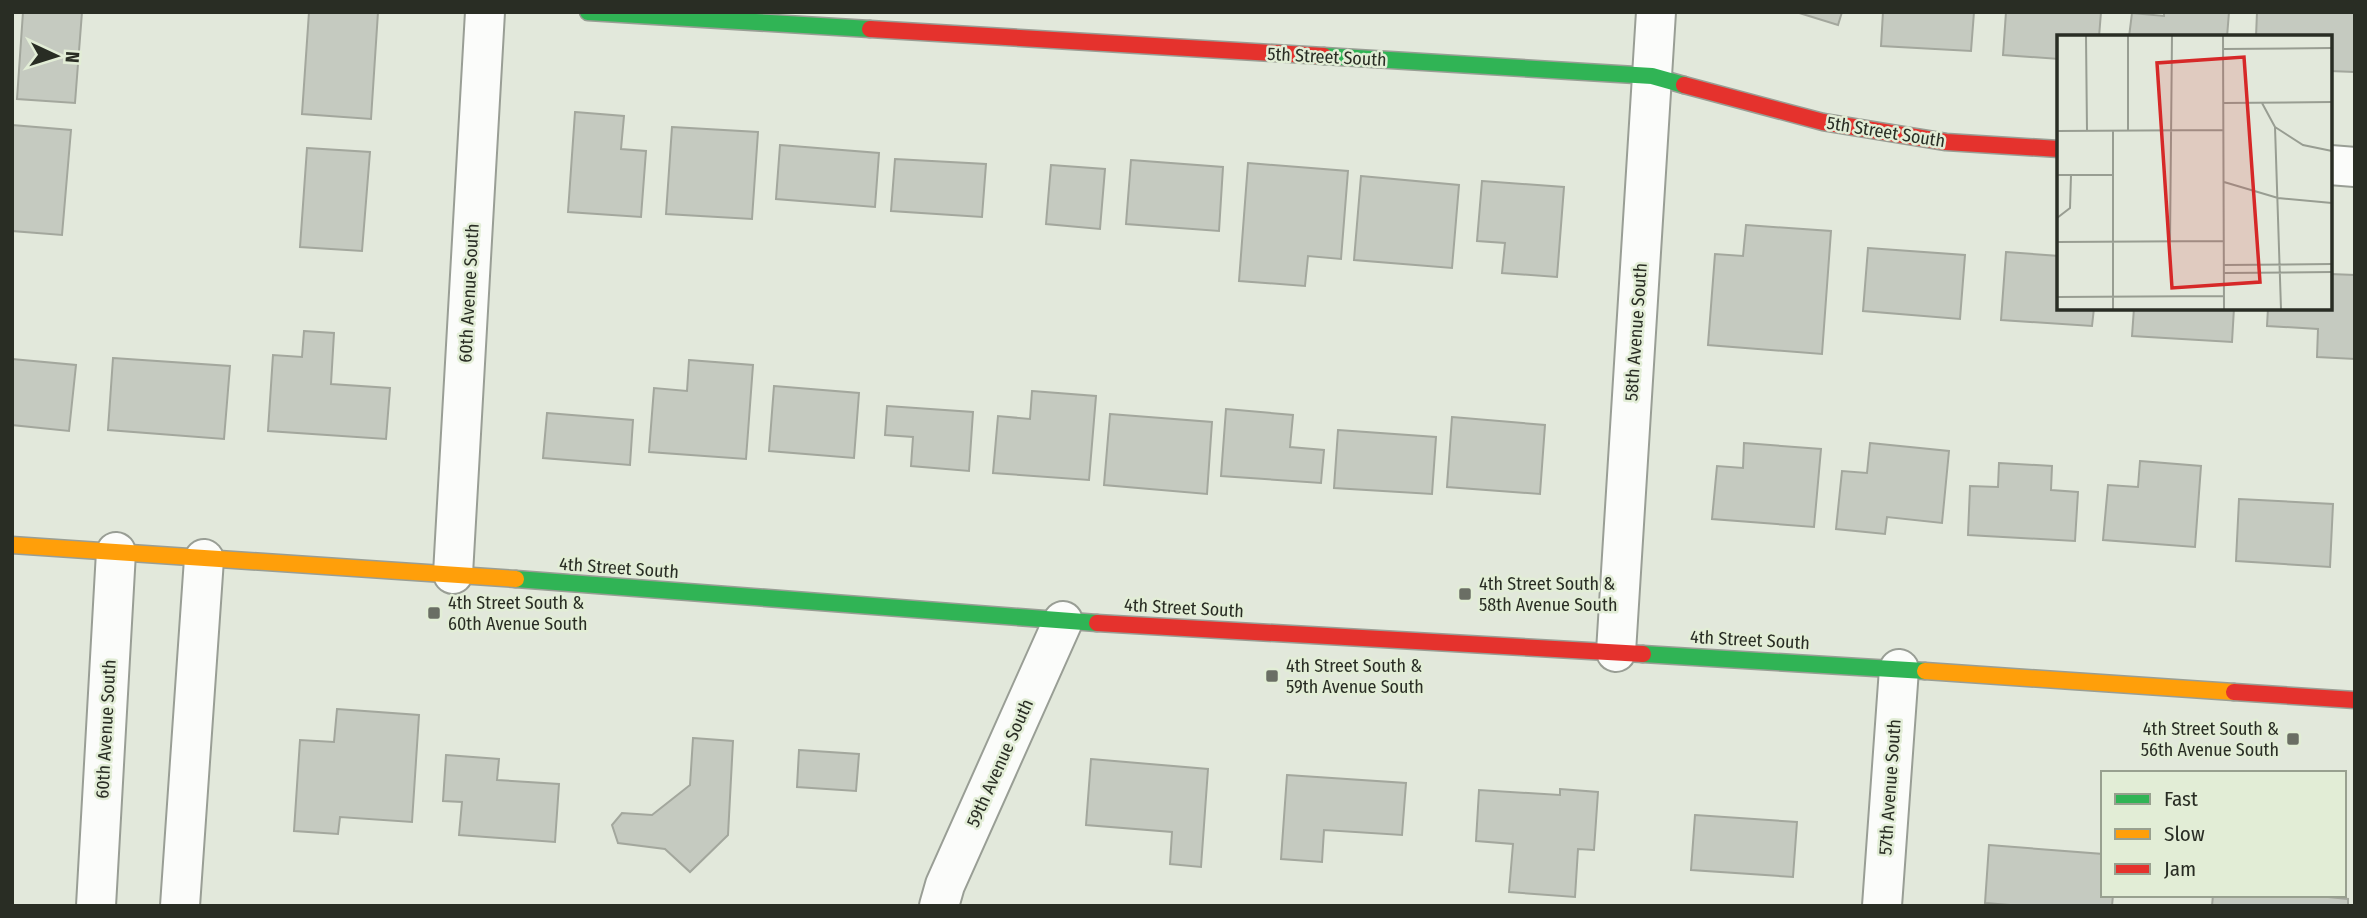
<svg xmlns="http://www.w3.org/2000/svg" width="2367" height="918" viewBox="0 0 2367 918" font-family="'Fira Sans Condensed',sans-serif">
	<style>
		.building { fill: #c5cac0; stroke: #a3a79d; stroke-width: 2 }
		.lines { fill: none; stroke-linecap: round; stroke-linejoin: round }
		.street-casing { stroke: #999e95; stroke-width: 42 }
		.fast-casing { stroke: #999e95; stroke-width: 19 }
		.slow-casing { stroke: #999e95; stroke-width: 19 }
		.jam-casing { stroke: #999e95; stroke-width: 19 }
		.street { stroke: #fbfcfa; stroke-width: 38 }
		.fast { stroke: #30b455; stroke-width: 16 }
		.slow { stroke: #ff9f0a; stroke-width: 16 }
		.jam { stroke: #e5322d; stroke-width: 16 }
		.poi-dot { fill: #6a6e64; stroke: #e2edd6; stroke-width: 2.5 }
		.labels { text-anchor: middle; stroke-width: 5; stroke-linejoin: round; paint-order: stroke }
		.street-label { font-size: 18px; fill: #292d24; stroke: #e2edd6 }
		.poi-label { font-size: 18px; fill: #292d24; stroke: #e2edd6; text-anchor: start }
		.inset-road { fill: none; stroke: #989d92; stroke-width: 2 }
		.view { fill: #d62828; fill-opacity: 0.15; stroke: #d62828; stroke-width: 3.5 }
		.inset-edge { fill: none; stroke: #292d24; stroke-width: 3.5 }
	</style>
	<rect width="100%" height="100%" fill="#e2e8db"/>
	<!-- building -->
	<g class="building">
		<polygon points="23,12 82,12 75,103 17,99"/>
		<polygon points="309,12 378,12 371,119 302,114"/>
		<polygon points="1796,12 1842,12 1838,25"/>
		<polygon points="1883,12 1974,12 1971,51 1881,46"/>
		<polygon points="2006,12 2101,12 2099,37 2059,37 2059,59 2003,55"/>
		<polygon points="2164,12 2229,12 2227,37 2129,37 2132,13 2164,16"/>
		<polygon points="2257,12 2355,12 2354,72 2330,71 2330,37 2256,37"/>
		<polygon points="575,112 624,116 621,149 646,151 641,217 568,212"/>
		<polygon points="12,125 71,130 62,235 12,231"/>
		<polygon points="672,127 758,132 752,219 666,214"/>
		<polygon points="780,145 879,153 875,207 776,199"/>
		<polygon points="307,148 370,152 362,251 300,247"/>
		<polygon points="895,159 986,164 982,217 891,211"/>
		<polygon points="1131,160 1223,167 1219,231 1126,224"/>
		<polygon points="1248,163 1348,171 1341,259 1308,256 1305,286 1239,281"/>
		<polygon points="1051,165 1105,169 1100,229 1046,224"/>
		<polygon points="1361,176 1459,185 1452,268 1354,260"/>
		<polygon points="1482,181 1564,187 1557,277 1502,273 1505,243 1477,241"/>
		<polygon points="1746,225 1831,231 1822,354 1708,345 1715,254 1743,256"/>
		<polygon points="1868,248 1965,255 1960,319 1863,311"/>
		<polygon points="2006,252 2059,256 2059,308 2094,308 2092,326 2001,320"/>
		<polygon points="2330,274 2355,275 2355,359 2317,357 2318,329 2267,326 2268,308 2330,308"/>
		<polygon points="2134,308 2234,308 2232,342 2132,336"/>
		<polygon points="304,331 334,333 331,384 390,388 386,439 268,431 273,355 302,357"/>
		<polygon points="113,358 230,366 224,439 108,430"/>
		<polygon points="12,359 76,365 69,431 12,425"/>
		<polygon points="689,360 753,365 746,459 649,452 654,388 687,391"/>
		<polygon points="774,386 859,393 854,458 769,451"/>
		<polygon points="1032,391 1096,396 1089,480 993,473 998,416 1030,419"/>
		<polygon points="887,406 973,412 969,471 911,466 913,437 885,435"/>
		<polygon points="1226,409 1293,415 1290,447 1324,450 1321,483 1221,476"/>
		<polygon points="547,413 633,420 630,465 543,458"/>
		<polygon points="1110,414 1212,422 1207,494 1104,485"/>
		<polygon points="1452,417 1545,425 1540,494 1447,487"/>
		<polygon points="1338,430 1436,437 1432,494 1334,488"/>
		<polygon points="1744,443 1821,449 1814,527 1712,519 1717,466 1743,468"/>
		<polygon points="1870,443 1949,451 1942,523 1887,517 1885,534 1836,529 1842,471 1867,473"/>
		<polygon points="2140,461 2201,466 2195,547 2103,540 2108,485 2138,487"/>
		<polygon points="1999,463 2052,466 2051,490 2078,492 2075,541 1968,535 1970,486 1998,487"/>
		<polygon points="2239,499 2333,504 2330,567 2236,561"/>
		<polygon points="337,709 419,715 412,822 340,817 338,834 294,831 300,740 334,742"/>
		<polygon points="693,738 733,741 728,835 690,872 665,849 618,843 612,825 622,813 652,815 690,785"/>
		<polygon points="799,750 859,754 856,791 797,787"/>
		<polygon points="446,755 499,759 497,780 559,784 555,842 459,835 462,802 443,801"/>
		<polygon points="1091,759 1208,769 1201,867 1170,864 1172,832 1086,825"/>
		<polygon points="1287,775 1406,783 1402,835 1324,830 1322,862 1281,859"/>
		<polygon points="1560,789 1598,792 1594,850 1578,849 1575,897 1509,892 1513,844 1476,841 1479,790 1560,795"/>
		<polygon points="1695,815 1797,822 1793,877 1691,870"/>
		<polygon points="1989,845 2103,854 2103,895 2113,895 2112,906 2023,906 1985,903"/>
		<polygon points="2213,895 2308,895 2348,899 2348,906 2212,906"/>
	</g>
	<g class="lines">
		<!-- street casing -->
		<g class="street-casing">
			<g id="street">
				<polyline points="2330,165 2355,167"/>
				<polyline points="453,574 485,12"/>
				<polyline points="1616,652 1656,12"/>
				<polyline points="96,906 116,552"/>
				<polyline points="180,906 204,559"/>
				<polyline points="939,906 945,885 1063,621"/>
				<polyline points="1882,906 1899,669"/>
			</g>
		</g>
		<!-- fast casing -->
		<g class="fast-casing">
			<g id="fast">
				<polyline points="588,12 870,29"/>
				<polyline points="1324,56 1652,76 1684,85"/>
				<polyline points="516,579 1097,623"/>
				<polyline points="1643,654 1925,671"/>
			</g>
		</g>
		<!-- slow casing -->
		<g class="slow-casing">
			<g id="slow">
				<polyline points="12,545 516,579"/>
				<polyline points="1925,671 2234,692"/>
			</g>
		</g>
		<!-- jam casing -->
		<g class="jam-casing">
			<g id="jam">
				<polyline points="870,29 1324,56"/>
				<polyline points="1684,85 1823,122 1946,142 2059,149"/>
				<polyline points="1097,623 1643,654"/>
				<polyline points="2234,692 2355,700"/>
			</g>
		</g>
		<!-- street -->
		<use href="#street" class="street"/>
		<!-- fast -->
		<use href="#fast" class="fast"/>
		<!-- slow -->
		<use href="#slow" class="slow"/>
		<!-- jam -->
		<use href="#jam" class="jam"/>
	</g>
	<!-- markers -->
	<g class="poi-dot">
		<rect x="1458" y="587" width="14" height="14" rx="3.5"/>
		<rect x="427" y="606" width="14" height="14" rx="3.5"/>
		<rect x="1265" y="669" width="14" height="14" rx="3.5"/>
		<rect x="2286" y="732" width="14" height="14" rx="3.5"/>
	</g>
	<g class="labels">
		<!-- street labels -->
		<g class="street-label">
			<text transform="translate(1327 57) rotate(3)" y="6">5th Street South</text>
			<text transform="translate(1886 132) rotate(9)" y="6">5th Street South</text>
			<text transform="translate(469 293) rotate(-87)" y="6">60th Avenue South</text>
			<text transform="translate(1636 332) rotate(-86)" y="6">58th Avenue South</text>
			<text transform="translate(619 568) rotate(4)" y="6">4th Street South</text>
			<text transform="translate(1184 608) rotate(3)" y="6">4th Street South</text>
			<text transform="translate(1750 640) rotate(3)" y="6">4th Street South</text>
			<text transform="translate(106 729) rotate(-87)" y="6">60th Avenue South</text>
			<text transform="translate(1000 763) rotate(-66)" y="6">59th Avenue South</text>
			<text transform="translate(1890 787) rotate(-86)" y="6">57th Avenue South</text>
		</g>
		<!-- poi labels -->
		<g class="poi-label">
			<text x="1479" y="590">4th Street South &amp;<tspan x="1479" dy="21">58th Avenue South</tspan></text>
			<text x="448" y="609">4th Street South &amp;<tspan x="448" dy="21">60th Avenue South</tspan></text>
			<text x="1286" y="672">4th Street South &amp;<tspan x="1286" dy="21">59th Avenue South</tspan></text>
			<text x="2279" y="735" text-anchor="end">4th Street South &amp;<tspan x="2279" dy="21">56th Avenue South</tspan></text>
		</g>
	</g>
	<!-- overview -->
	<g transform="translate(2057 35)">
		<rect width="275" height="275" fill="#e2e8db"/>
		<path class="inset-road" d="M 29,1 L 30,96M 71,1 L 71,96M 166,1 L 167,274M 166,14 L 275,13M 166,68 L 275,67M 205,68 L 218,92 L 224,274M 218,92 L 246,110 L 275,116M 56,95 L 56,274M 0,96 L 167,95M 0,140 L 56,140M 167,147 L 221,163 L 275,168M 0,183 L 13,173 L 14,140M 113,206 L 115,1M 0,207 L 167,206M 167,230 L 275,229M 167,238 L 275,237M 0,262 L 167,261"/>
		<path class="view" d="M 187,22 L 203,247 L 115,253 L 100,28 Z"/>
		<rect width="275" height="275" class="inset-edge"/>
	</g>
	<!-- border -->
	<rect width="2367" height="918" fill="none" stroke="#292d24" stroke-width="28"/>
	<!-- legend -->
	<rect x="2101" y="771" width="245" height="126" fill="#e2edd6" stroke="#98a08f" stroke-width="2"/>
	<rect x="2115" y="794" width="35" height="10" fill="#30b455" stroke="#98a08f" stroke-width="2"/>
	<text x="2164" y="806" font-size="21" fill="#292d24">Fast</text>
	<rect x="2115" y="829" width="35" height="10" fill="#ff9f0a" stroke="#98a08f" stroke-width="2"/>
	<text x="2164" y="841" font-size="21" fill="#292d24">Slow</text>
	<rect x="2115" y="864" width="35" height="10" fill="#e5322d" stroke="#98a08f" stroke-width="2"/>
	<text x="2164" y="876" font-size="21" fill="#292d24">Jam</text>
	<!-- north arrow -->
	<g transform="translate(56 56) rotate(94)" stroke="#e2edd6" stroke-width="5" paint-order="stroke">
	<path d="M0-5L12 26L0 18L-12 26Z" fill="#292d24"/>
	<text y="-10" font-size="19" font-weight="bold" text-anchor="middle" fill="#292d24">N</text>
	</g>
</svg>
